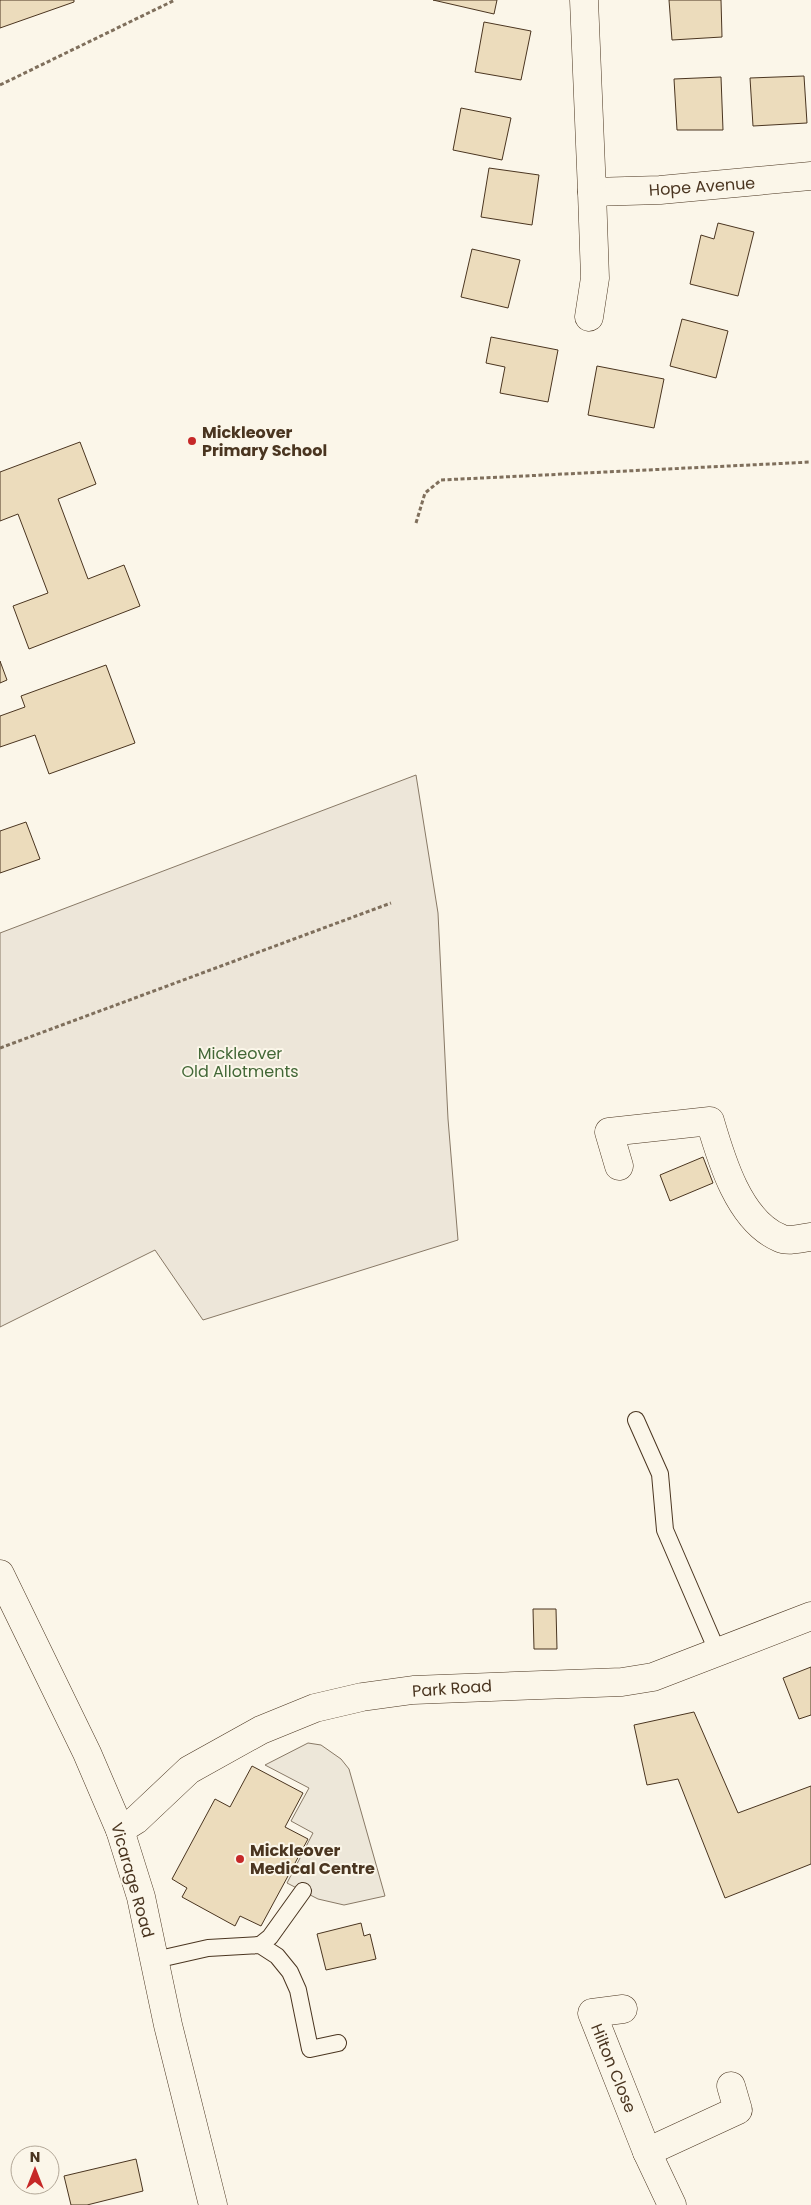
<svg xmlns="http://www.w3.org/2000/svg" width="811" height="2205" viewBox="0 0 811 2205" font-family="Poppins,sans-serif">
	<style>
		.green { fill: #ede6d9; stroke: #887966 }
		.parking { fill: #ede7d9; stroke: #887966 }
		.building { fill: #ecdcbc; stroke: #4a3520 }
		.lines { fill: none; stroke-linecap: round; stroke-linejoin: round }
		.service-casing { stroke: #4a3520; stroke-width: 18 }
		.minor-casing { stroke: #4a3520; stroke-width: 29 }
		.tertiary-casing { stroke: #4a3520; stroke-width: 29 }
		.path { stroke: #7f6f5c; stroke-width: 3; stroke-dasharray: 4 2.5; stroke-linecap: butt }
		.service { stroke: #fbf6e9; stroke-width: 16 }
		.minor { stroke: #fbf6e9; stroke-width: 28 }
		.tertiary { stroke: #fbf6e9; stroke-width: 28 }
		.poi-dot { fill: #c62828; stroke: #fbf6e9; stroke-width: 2 }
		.labels { text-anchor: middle; stroke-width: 4; stroke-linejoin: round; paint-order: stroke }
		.street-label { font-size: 16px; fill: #4a3520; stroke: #fbf6e9 }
		.poi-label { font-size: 16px; font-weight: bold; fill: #4a3520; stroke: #fbf6e9; text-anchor: start }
		.park-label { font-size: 16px; fill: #436837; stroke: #fbf6e9 }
	</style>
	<rect width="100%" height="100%" fill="#fbf6e9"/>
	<!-- green -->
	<polygon class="green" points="416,775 438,913 448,1119 458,1240 203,1320 155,1250 0,1327 0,933"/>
	<!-- parking -->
	<polygon class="parking" points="308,1743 321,1745 341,1759 349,1769 385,1896 344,1905 318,1899 287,1883 313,1833 291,1821 309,1788 265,1765"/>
	<!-- building -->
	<g class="building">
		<polygon points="0,0 74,0 74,2 0,28"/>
		<polygon points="433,0 497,0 494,14"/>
		<polygon points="669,0 721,0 722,37 672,40"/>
		<polygon points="484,22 531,31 521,80 475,72"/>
		<polygon points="804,76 807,123 753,126 750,78"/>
		<polygon points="721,77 723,130 677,130 674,79"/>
		<polygon points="461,108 511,118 502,160 453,150"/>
		<polygon points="489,168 539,175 532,225 481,217"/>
		<polygon points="718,223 754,232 738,296 690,284 701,235 714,239"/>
		<polygon points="472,249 520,260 508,308 461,297"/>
		<polygon points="682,319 728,331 716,378 670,366"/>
		<polygon points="491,337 558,350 548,402 500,393 505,367 486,363"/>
		<polygon points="597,366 664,379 654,428 588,415"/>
		<polygon points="80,442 96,484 58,499 88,579 124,565 140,606 29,649 13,606 48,593 18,514 0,521 0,472"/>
		<polygon points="0,661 7,680 0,683"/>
		<polygon points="106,665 135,743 49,774 35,735 0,747 0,716 25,707 21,696"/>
		<polygon points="26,822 40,859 0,873 0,831"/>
		<polygon points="703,1157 713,1183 670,1201 660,1175"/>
		<polygon points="533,1609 556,1609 557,1649 534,1649"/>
		<polygon points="811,1667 811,1715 799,1719 783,1678"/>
		<polygon points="694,1712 738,1813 811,1786 811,1864 725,1898 678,1779 647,1785 634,1725"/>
		<polygon points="252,1766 303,1793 285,1827 308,1839 261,1926 240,1916 235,1926 182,1897 187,1888 172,1879 215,1799 230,1807"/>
		<polygon points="361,1923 364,1936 370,1934 376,1959 326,1970 317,1934"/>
		<polygon points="136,2159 143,2191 87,2205 71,2205 64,2176"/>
	</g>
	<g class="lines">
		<!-- service casing -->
		<g class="service-casing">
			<g id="service">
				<polyline points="636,1420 660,1474 665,1530 718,1653"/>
				<polyline points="260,1945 270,1937 303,1891"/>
				<polyline points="155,1960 208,1948 260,1945 277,1956 290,1972 298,1990 310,2049 338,2043"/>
			</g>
		</g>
		<!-- minor casing -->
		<g class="minor-casing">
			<g id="minor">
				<polyline points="584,0 592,192 660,190 811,176"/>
				<polyline points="589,317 595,278 592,192"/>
				<path d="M 619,1166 L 609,1132 L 710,1121 C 721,1159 739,1221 780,1238 C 788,1242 802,1238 811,1237"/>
				<polyline points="623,2009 592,2013 647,2152 672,2205"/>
				<polyline points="647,2152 738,2110 731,2086"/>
			</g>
		</g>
		<!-- tertiary casing -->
		<g class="tertiary-casing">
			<g id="tertiary">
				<polyline points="0,1574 87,1753 120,1830 141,1897 168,2025 213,2205"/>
				<polyline points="120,1830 136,1820 189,1770 261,1730 315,1708 362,1697 413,1690 622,1682 653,1677 811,1616"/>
			</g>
		</g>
		<!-- path -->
		<g class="path">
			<polyline points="0,85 175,0"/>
			<polyline points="416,523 425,493 441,480 811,462"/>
			<polyline points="0,1048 391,903"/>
		</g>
		<!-- service -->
		<use href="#service" class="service"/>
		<!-- minor -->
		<use href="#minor" class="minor"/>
		<!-- tertiary -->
		<use href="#tertiary" class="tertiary"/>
	</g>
	<!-- markers -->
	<g class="poi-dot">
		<circle cx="192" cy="441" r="5"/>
		<circle cx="240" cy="1859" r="5"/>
	</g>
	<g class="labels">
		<!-- street labels -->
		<g class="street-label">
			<text transform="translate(702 186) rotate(-4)" y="6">Hope Avenue</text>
			<text transform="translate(452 1688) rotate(-4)" y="6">Park Road</text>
			<text transform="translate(133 1880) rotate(74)" y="6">Vicarage Road</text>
			<text transform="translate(614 2068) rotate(68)" y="6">Hilton Close</text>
		</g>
		<!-- poi labels -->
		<g class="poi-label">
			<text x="202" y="438">Mickleover<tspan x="202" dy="18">Primary School</tspan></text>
			<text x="250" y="1856">Mickleover<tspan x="250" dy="18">Medical Centre</tspan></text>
		</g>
		<!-- park labels -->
		<g class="park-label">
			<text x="240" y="1059">Mickleover<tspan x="240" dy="18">Old Allotments</tspan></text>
		</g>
	</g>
	<!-- north arrow -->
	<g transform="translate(35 2170)"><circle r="24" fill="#fbf6e9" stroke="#b4a999"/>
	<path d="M0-4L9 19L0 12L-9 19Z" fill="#c62828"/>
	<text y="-8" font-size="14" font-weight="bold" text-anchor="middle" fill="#4a3520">N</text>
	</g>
</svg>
